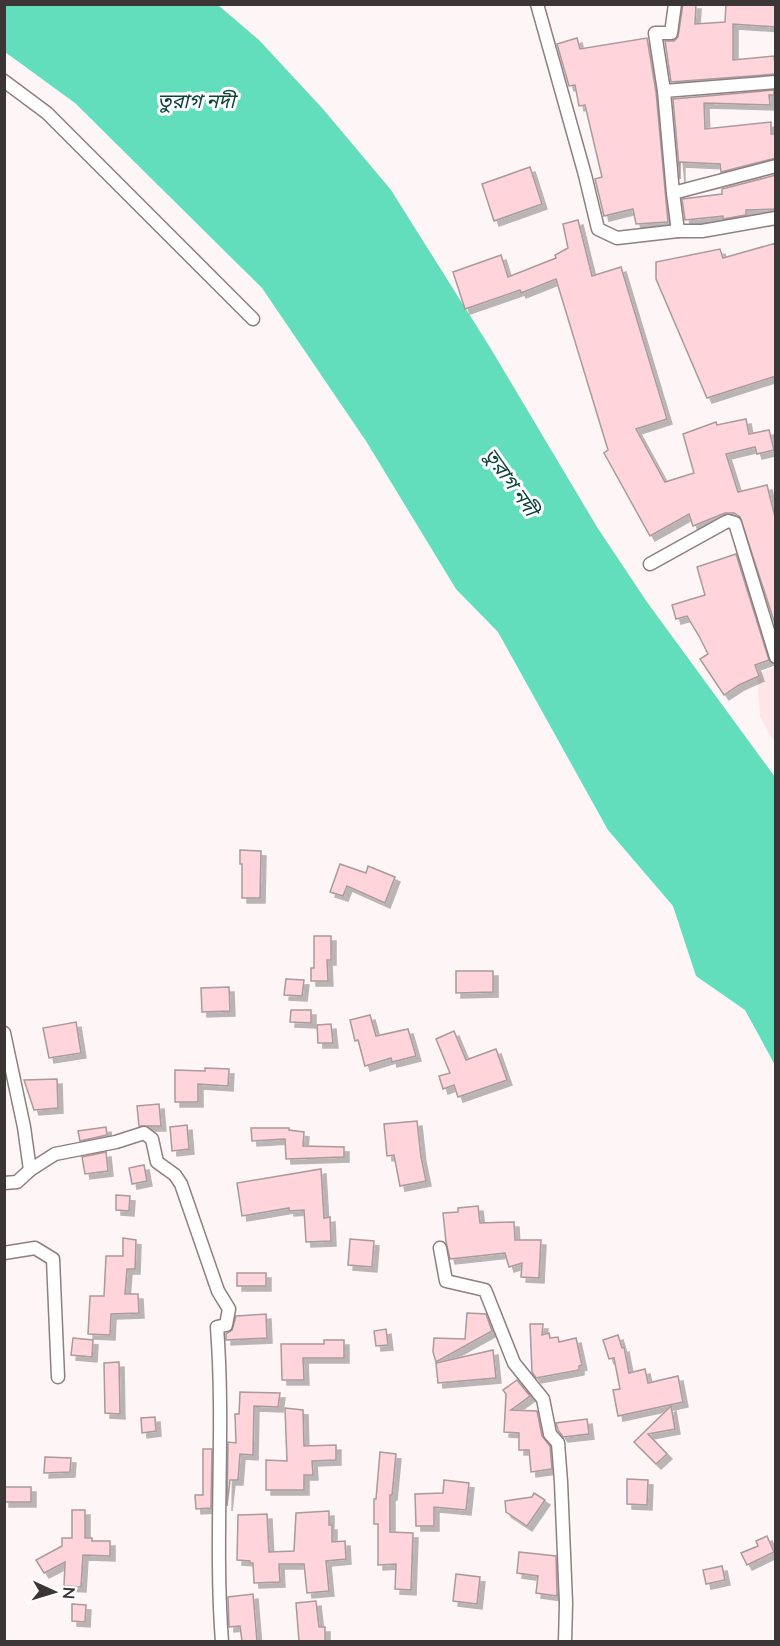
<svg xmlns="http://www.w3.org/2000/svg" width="780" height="1646" viewBox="0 0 780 1646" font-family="Lato,'Noto Sans Bengali',sans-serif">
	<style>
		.built { fill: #fee5e8 }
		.water { fill: #62debd }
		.building { fill: #ffd4da; stroke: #a99a9c; stroke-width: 1.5; filter: url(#shadow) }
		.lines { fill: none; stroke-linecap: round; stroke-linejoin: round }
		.street-casing { stroke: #8e7f81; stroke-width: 15 }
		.street { stroke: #fff; stroke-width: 12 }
		.labels { text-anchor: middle; stroke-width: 6; stroke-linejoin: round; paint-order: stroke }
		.water-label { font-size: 20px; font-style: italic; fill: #0c4437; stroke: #fff }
	</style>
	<defs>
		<filter id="shadow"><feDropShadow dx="5" dy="5" stdDeviation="0" flood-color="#0004"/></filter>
	</defs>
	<rect width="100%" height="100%" fill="#fef5f6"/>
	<!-- built -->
	<polygon class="built" points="775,667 775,743 760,717 757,674"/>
	<!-- water -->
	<polygon class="water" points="5,5 218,5 259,40 323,109 391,190 491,349 597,527 647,602 775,777 775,1065 745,1010 696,976 673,906 608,830 498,632 456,589 366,441 262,288 75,103 5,52"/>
	<!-- building -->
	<g class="building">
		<polygon points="683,4 696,4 695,24 725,22 726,4 776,4 776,27 733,24 733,60 774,56 776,74 671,82 665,41 674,41 678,37"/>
		<polygon points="577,38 580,49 647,38 656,92 668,222 636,224 633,209 604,216 595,179 602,177 585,105 579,106 575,85 569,86 557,44"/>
		<polygon points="774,90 774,95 769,95 770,105 704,103 705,129 771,122 771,134 776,134 776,158 721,172 720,164 680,162 680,179 673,99"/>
		<polygon points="530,167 542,204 494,221 482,184"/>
		<polygon points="776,175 776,209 746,210 746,215 723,219 723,216 685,220 682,199 722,194 722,189"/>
		<polygon points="578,220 592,276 621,267 667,419 636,429 665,482 694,473 683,434 716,422 717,425 746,419 749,434 769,430 774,450 757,454 755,447 726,454 738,492 767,485 776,521 776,627 740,517 734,513 725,513 693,526 689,514 650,536 604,453 608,450 556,279 521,293 520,290 465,309 453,272 501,255 508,277 556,258 555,255 568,248 563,224"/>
		<polygon points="776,243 776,376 707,398 656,279 656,262 720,249 723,258"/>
		<polygon points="736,554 769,660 755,665 759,676 739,685 724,695 700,659 708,654 699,636 687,616 676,619 672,605 705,595 697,567"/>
		<polygon points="240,850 261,851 260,898 242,898 242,864 240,864"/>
		<polygon points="340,864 366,873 368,866 395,877 385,903 347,886 343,896 330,892"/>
		<polygon points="314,936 331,936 331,960 327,960 328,981 311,981 311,968 314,968"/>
		<polygon points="456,971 493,971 493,992 456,993"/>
		<polygon points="286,979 304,980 302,996 284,995"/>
		<polygon points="229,987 230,1011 202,1012 201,988"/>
		<polygon points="291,1010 311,1010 311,1023 290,1022"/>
		<polygon points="370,1015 376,1036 408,1029 416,1056 392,1062 391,1058 365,1066 358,1040 355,1041 350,1020"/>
		<polygon points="76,1022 81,1053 49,1058 43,1028"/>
		<polygon points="331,1024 333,1043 318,1043 317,1025"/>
		<polygon points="454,1031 466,1060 496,1049 507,1080 458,1097 454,1085 443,1089 439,1076 450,1073 436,1039"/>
		<polygon points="205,1068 229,1069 228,1086 198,1084 198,1102 175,1102 175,1070 205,1071"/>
		<polygon points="57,1079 58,1108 34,1110 24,1080"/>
		<polygon points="159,1104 161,1126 139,1126 137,1106"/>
		<polygon points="417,1121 421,1157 426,1181 400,1186 394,1155 387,1156 384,1124"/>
		<polygon points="187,1125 189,1149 172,1151 170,1127"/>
		<polygon points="106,1127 107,1135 80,1141 78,1131"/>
		<polygon points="251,1128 289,1128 289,1130 304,1132 303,1146 344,1147 344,1157 286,1159 285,1139 252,1141"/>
		<polygon points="106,1152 108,1171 85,1174 82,1157"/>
		<polygon points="144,1165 147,1181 132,1184 129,1168"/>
		<polygon points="321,1169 324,1218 330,1217 331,1241 306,1242 304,1210 289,1211 289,1208 242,1216 237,1183"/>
		<polygon points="116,1195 130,1196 129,1211 116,1210"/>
		<polygon points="478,1206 480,1223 514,1222 515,1240 541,1240 539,1278 521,1277 522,1263 509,1267 505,1253 450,1259 446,1242 443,1213 458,1212 458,1208"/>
		<polygon points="123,1238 136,1240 135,1269 127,1269 125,1294 138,1294 139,1313 111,1314 110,1335 88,1334 90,1296 104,1296 106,1256 123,1256"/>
		<polygon points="350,1239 374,1241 372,1267 348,1265"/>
		<rect x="237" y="1273" width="29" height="13"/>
		<polygon points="467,1313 486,1314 492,1331 436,1362 433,1352 434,1338 465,1339"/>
		<polygon points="266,1314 267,1338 226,1340 226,1334 232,1330 236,1316"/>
		<polygon points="530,1324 543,1324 542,1335 549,1333 550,1338 558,1337 559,1342 576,1338 582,1365 579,1366 579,1370 536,1378 532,1372"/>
		<polygon points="386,1329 388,1345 376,1346 374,1331"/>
		<polygon points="618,1335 622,1348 624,1347 629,1373 645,1369 648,1383 678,1376 683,1402 618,1416 613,1390 620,1389 614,1358 609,1359 603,1340"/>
		<polygon points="73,1338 93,1340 92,1357 71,1355"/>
		<polygon points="324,1340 344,1340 344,1358 303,1358 304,1380 282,1380 281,1344 324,1344"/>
		<polygon points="493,1350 496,1378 438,1383 436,1363"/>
		<polygon points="119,1362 120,1414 105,1413 104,1363"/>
		<polygon points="517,1380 530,1396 511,1410 537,1411 542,1436 550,1446 552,1469 531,1472 529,1450 519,1450 519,1433 504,1432 506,1394 503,1390"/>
		<polygon points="240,1392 280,1393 278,1407 254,1406 253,1455 240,1454 238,1480 230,1480 227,1506 228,1442 236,1443 235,1414 239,1414"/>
		<polygon points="671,1406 675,1429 648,1434 667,1454 656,1464 634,1442"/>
		<polygon points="285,1408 303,1410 304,1446 336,1445 336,1460 312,1461 313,1475 304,1475 304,1490 266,1490 266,1460 287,1461"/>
		<polygon points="155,1417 156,1431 142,1433 141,1418"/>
		<polygon points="587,1419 589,1434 563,1437 558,1430 556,1423"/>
		<polygon points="203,1449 212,1449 211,1508 196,1509 195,1495 203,1495"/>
		<polygon points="380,1452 396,1454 392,1495 390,1495 390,1532 413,1533 411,1590 395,1589 396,1564 378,1565 378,1524 374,1524 374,1499 376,1499"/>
		<polygon points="45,1457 71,1458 70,1472 44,1473"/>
		<polygon points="627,1479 648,1480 647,1505 627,1504"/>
		<polygon points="444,1480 469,1483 466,1510 434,1507 434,1526 416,1526 415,1494 443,1493"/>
		<rect x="4" y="1487" width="27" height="15"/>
		<polygon points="534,1493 545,1500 527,1526 506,1512 505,1501 532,1497"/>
		<polygon points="72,1510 85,1510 85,1538 92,1538 92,1541 110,1541 110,1556 83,1555 81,1587 64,1586 65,1562 44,1573 36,1560 62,1546 62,1538 72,1538"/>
		<polygon points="329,1511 329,1525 332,1525 332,1542 345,1541 346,1559 326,1561 329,1591 307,1593 304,1564 279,1564 280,1582 254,1583 253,1563 250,1563 250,1561 237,1560 238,1515 267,1514 269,1552 294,1551 296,1513"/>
		<polygon points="767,1536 774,1552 747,1565 741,1553 758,1546 756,1541"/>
		<polygon points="519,1552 556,1556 557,1596 536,1593 538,1576 517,1573"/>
		<polygon points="722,1566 725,1580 706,1584 703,1570"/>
		<polygon points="456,1574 480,1577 477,1604 453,1601"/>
		<polygon points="253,1594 257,1641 242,1641 240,1626 229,1627 228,1597"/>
		<polygon points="316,1601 319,1627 325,1627 325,1641 299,1641 296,1603"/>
		<polygon points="72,1604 86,1605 85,1622 72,1621"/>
	</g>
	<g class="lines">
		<!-- street casing -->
		<g class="street-casing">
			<g id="street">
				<polyline points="537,4 585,175 598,229 617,238 678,231 702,231 776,218"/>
				<polyline points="675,4 671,33 655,33 664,91 673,193 776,166"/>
				<polyline points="4,81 47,113 253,319"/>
				<polyline points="664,91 776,82"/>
				<polyline points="673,193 678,231"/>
				<polyline points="650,564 724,523 728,521 735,523 776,657"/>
				<polyline points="4,1033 24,1127 30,1170"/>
				<path d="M 4,1183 L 17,1182 L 30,1170 L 55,1154 L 116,1142 L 144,1133 L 152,1139 L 157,1162 L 175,1175 L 181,1184 L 218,1291 L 229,1309 L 226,1325 L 217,1327 C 225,1431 214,1537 222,1642"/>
				<polyline points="440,1248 446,1281 485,1290 514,1363 543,1399 550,1434 558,1443 561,1482 566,1603 565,1642"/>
				<polyline points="4,1253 35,1248 53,1259 58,1377"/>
			</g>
		</g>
		<!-- street -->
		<use href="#street" class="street"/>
	</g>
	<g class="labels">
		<!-- water labels -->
		<g class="water-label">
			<text x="196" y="108">তুরাগ নদী</text>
			<text transform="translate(511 482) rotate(55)" y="7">তুরাগ নদী</text>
		</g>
	</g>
	<!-- border -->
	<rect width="780" height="1646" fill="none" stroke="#3b3536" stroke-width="12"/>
	<!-- north arrow -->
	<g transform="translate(54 1592) rotate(94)" stroke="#ffffff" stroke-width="4.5" paint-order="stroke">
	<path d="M0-4.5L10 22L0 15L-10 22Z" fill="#3b3536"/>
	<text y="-9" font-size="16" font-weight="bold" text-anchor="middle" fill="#3b3536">N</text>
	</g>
</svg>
